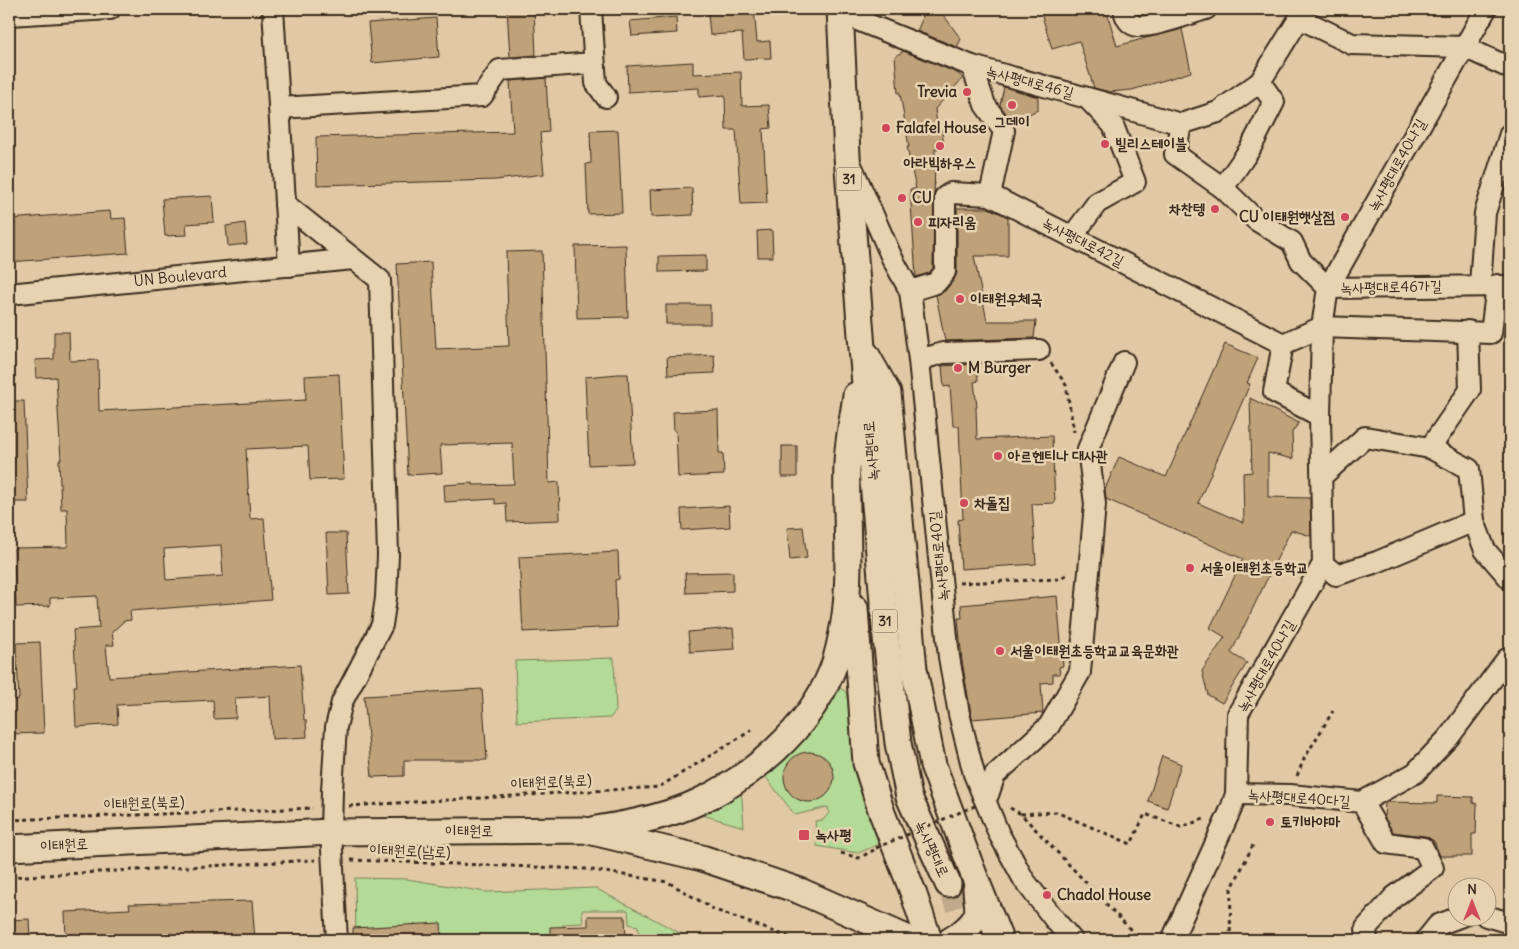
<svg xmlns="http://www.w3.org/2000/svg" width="1519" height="949" viewBox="0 0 1519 949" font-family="Delius,'Poor Story',sans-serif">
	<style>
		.green { fill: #b3da96; stroke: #77825a }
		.building { fill: #bfa279; stroke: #3b2a1e; fill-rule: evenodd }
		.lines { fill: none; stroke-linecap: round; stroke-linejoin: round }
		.major-tunnel { stroke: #bfa989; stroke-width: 25; stroke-dasharray: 25 12; stroke-linecap: butt }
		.minor-casing { stroke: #3b2a1e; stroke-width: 24 }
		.major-casing { stroke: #3b2a1e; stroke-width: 29 }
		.path { stroke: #3b2a1e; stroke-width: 3; stroke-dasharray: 4 4; stroke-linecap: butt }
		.minor { stroke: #e7d3b1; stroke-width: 20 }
		.major { stroke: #e7d3b1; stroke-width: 25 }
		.path-bridge { stroke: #3b2a1e; stroke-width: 3; stroke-dasharray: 4 4; stroke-linecap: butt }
		.poi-dot { fill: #d1495b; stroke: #e7d3b1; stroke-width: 2 }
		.labels { text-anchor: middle; stroke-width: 5; stroke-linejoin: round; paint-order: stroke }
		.shield { fill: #e7d3b1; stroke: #6f5d4a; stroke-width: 1 }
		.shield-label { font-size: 14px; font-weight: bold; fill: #3b2a1e }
		.street-label { font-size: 15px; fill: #3b2a1e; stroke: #e7d3b1 }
		.poi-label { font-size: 15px; font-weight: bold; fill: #3b2a1e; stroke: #e7d3b1; text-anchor: start }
	</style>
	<rect width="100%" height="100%" fill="#e0c9a4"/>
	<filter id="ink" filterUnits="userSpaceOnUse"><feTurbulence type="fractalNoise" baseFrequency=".02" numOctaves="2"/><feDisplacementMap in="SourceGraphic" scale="10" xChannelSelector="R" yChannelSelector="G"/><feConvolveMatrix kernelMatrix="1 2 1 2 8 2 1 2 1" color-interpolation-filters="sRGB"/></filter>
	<g filter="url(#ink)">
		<!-- green -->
		<g class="green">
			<polygon points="614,658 616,711 610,718 517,722 515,661"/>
			<polygon points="839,687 846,692 884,842 858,853 817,846 815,821 823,820 829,813 828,807 795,815 761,771 834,688"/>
			<polygon points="738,780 742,799 744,827 699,814"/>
			<polygon points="355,878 407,879 486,892 595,888 693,940 639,940 638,926 629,924 628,910 582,910 583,923 563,924 564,940 356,940"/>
		</g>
		<!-- building -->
		<g class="building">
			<polygon points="507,9 534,9 536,55 510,57"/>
			<polygon points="754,9 757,42 770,41 771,58 744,59 742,33 710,35 708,14"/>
			<polygon points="923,9 939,9 961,39 957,47 917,31 921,22"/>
			<polygon points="1040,9 1106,9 1117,46 1146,38 1182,29 1191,72 1132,90 1110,92 1094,88 1079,41 1052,49"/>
			<polygon points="676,17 677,33 632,36 630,21"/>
			<polygon points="436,18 439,57 372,63 368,23"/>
			<polygon points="904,51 957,73 963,78 935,109 938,131 942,130 944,148 935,149 933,268 929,273 916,277 910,189 916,189 907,147 909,147 900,93 898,93 895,56"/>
			<polygon points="693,62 693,74 741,72 742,106 769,105 771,128 763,129 767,203 741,204 736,130 726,130 725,95 699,97 699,88 628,92 627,66"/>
			<polygon points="546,78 549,132 540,133 544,174 496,180 317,185 316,137 513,132 510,81"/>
			<polygon points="1004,87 1038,97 1038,110 1031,113 1024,120 1008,116 1000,105"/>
			<polygon points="618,130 622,213 588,214 586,164 591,163 590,131"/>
			<polygon points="692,188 693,215 651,217 650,190"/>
			<polygon points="212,196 214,222 186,224 187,235 165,236 162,199"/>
			<polygon points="957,208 988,208 1008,217 1008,256 974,256 987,321 1036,321 1034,338 945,341 936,295 945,291 954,280 957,273"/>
			<polygon points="110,211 111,219 125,218 128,253 9,262 9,219"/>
			<polygon points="245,223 247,244 228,246 226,226"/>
			<polygon points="772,230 773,257 758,257 757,231"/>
			<polygon points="626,245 628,317 577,318 575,246"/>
			<polygon points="542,251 549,483 559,482 560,520 507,522 506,503 495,504 495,499 445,502 444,485 473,483 473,485 514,484 512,443 440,445 442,473 408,475 397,264 431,262 436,349 509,346 506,252"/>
			<polygon points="706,255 706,271 659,272 659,256"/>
			<rect x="666" y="305" width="44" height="19"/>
			<path d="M 54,332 L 69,332 L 70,361 L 98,360 L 99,411 L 306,400 L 305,376 L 339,374 L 344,479 L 310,480 L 308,446 L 246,449 L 250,519 L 264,518 L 271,600 L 130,611 L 131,620 L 124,621 L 112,632 L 114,645 L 106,645 L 109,677 L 300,665 L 304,720 L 306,720 L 307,737 L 272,739 L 270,696 L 235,698 L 236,718 L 214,719 L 213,700 L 117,705 L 118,724 L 76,727 L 74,686 L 77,686 L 73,630 L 99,628 L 97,596 L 50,598 L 50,606 L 16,607 L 14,548 L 68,547 L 67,509 L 61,509 L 59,460 L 61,460 L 56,377 L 36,378 L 35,360 L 54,359 ZM 221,545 L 223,576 L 166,580 L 164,549 Z"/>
			<polygon points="1225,344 1258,358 1247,383 1250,384 1198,503 1244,523 1243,473 1252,472 1250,398 1299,423 1292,432 1293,459 1268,453 1268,497 1310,498 1311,536 1291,530 1231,653 1247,663 1222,703 1208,695 1202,671 1225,637 1210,628 1243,559 1106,499 1105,489 1119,457 1166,477"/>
			<polygon points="714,355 715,373 668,375 667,357"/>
			<polygon points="977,364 978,381 974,382 977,407 976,407 977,439 1052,436 1055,503 1032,504 1036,564 961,569 958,520 963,519 959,426 953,426 950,386 944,387 942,366"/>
			<polygon points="618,374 628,374 633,463 589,465 585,377"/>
			<polygon points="9,401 24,401 28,502 9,502"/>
			<polygon points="718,410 719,453 723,453 724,475 678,477 676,431 674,431 673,412"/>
			<rect x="782" y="446" width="15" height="31"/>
			<polygon points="729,506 730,527 682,530 681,509"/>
			<polygon points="803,527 807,558 790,560 787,528"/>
			<polygon points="326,533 346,533 349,594 329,595"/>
			<polygon points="618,552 619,579 615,580 617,627 523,632 519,557"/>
			<polygon points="733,572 733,591 686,593 685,573"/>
			<polygon points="1057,596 1063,666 1059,667 1060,674 1053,674 1053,682 1041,683 1043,713 972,719 962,661 958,618 962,618 961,605"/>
			<polygon points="733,628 735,649 690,652 688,632"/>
			<polygon points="40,642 44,733 9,734 9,700 19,699 16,643"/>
			<polygon points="482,689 487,760 404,760 404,776 372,777 364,696"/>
			<circle cx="809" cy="777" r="25"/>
			<polygon points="1162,756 1181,764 1167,808 1148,801"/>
			<polygon points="1437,796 1473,797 1473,803 1477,804 1476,834 1472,834 1472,856 1440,856 1434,841 1425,836 1393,832 1384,817 1385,803 1386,802 1437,803"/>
			<polygon points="252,901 255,940 66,940 65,912 130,909 129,904"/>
			<polygon points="588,916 625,916 626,940 550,940 550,927 588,926"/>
			<polygon points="29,919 30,940 9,940 9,920"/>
			<polygon points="441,923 442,940 353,940 353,928"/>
		</g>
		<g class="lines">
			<!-- major-tunnel -->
			<polyline class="major-tunnel" points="948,884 975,940"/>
			<!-- minor casing -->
			<g class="minor-casing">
				<g id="minor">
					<polyline points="273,9 289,266"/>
					<polyline points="591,9 596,83 606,97"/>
					<path d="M 1124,9 C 1125,15 1127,22 1134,25 C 1145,31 1192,13 1206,9"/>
					<polyline points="840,13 972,66 1181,124 1218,112 1260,82 1305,9"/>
					<polyline points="9,15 110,9"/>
					<polyline points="1299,18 1352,44 1464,47 1510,68"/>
					<polyline points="972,66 985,105 1004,131 990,195"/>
					<polyline points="279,108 482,96 500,70 594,63"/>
					<polyline points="1181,124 1175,154 1223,188 1256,220 1292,242 1301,261 1328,288 1509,286"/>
					<polyline points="852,167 892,258 910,291 919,360 949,657 959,714 974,774 999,834 1024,880 1055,920 1072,940"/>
					<polyline points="1223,188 1250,149 1274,102 1260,82"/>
					<polyline points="285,204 380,280 388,555 386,598 382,625 342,702 336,727 332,790 331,832 337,940"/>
					<polyline points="1072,237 1097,203 1135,182 1113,125 1088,99"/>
					<polyline points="1480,286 1485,213 1510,134"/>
					<polyline points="910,291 936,283 945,272 945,197 951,193 990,195 1283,344 1322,327 1491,333 1497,285"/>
					<path id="s1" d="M 9,294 L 353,259"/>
					<polyline points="1283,344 1274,392 1320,416"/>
					<polyline points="919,360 943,353 1039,350"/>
					<polyline points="1430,448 1470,390 1468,331"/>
					<polyline points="1322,476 1365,437 1430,448 1469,469 1474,521 1485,550 1510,579"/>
					<polyline points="1323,564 1336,575 1377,562 1474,521"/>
					<polyline points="1236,794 1290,795 1362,802 1415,773 1449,737 1507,659 1510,657"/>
					<polyline points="983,796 988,795 995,775 1049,726 1080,672 1095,504 1088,449 1124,362"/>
					<polyline points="1362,802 1386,843 1423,848 1433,868 1394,897 1366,928 1367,940"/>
					<polyline points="1486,916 1510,923"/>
					<polyline points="1172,940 1231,809 1236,794 1238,714 1323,564 1320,416 1322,327 1328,288 1486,9"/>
					<polyline points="1426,940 1438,925 1462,916"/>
				</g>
			</g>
			<!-- major casing -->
			<g class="major-casing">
				<g id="major">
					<polyline points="840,9 847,156 862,348 886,638 898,743 909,797 948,884"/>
					<polyline points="866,354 888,393 914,669 933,765 972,870 1000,940"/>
					<polyline points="855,608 866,763 882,813 913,892 929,940"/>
					<path d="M 596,829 C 630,824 666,817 698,802 C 752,777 808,729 831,673 C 838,657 841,639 844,622 C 852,571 845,514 847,463 C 848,440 853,418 856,395"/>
					<polyline points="9,848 331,832 584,830 702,858 800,891 911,940"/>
					<path d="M 951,940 C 959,936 974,924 977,914 C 979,907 976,896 976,889"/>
				</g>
			</g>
			<!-- path -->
			<g class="path">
				<polyline points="1051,363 1066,385 1074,432"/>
				<polyline points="959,583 1058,579 1069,574"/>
				<polyline points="1297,776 1304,759 1333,711"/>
				<polyline points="349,806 659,787 744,735 755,727"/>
				<polyline points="1010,808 1021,814 1129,928 1138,940"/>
				<polyline points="1021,814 1056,812 1131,844 1145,814 1181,827 1207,818"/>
				<polyline points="9,820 313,808"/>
				<polyline points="841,853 859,858 874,850"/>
				<polyline points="351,860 586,869 668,882 715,910 797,940"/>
				<polyline points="9,877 315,860"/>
				<polyline points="1230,940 1231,890 1253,845"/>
			</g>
			<!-- minor -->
			<use href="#minor" class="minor"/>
			<!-- major -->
			<use href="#major" class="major"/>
			<!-- path-bridge -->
			<polyline class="path-bridge" points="876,848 977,805"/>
		</g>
	</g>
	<!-- markers -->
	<g class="poi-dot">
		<circle cx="967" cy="92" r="5"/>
		<circle cx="1012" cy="105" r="5"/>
		<circle cx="886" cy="128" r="5"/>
		<circle cx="1105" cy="144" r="5"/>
		<circle cx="940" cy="146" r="5"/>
		<circle cx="902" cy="198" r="5"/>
		<circle cx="1215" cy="209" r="5"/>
		<circle cx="1345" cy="217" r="5"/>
		<circle cx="918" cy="222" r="5"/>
		<circle cx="960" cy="299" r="5"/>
		<circle cx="958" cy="368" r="5"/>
		<circle cx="998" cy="456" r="5"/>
		<circle cx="964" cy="503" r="5"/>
		<circle cx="1190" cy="568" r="5"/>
		<circle cx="1000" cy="651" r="5"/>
		<circle cx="1270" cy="822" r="5"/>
		<rect x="798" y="829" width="12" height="12" rx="2.5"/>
		<circle cx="1047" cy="895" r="5"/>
	</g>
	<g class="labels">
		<!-- shield labels -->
		<g class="shield">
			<rect x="836.5" y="167.5" width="25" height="23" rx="4"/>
			<rect x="872.5" y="609.5" width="25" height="23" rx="4"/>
		</g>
		<g class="shield-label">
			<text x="849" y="184">31</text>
			<text x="885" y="626">31</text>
		</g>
		<!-- street labels -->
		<g class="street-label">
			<text transform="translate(1030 82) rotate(15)" y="5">녹사평대로46길</text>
			<text transform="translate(1397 165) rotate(-61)" y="5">녹사평대로40나길</text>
			<text transform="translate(1083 242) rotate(27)" y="5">녹사평대로42길</text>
			<text dy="5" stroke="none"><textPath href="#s1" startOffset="172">UN Boulevard</textPath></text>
			<text transform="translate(1391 287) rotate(-1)" y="5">녹사평대로46가길</text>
			<text transform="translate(871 451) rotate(-95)" y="5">녹사평대로</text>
			<text transform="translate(939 556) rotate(-96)" y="5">녹사평대로40길</text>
			<text transform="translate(1266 666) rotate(-61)" y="5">녹사평대로40나길</text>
			<text transform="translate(551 782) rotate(-3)" y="5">이태원로(북로)</text>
			<text transform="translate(1299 798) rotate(4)" y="5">녹사평대로40다길</text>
			<text transform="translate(144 803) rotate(-2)" y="5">이태원로(북로)</text>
			<text x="469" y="836">이태원로</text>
			<text transform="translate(64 845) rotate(-3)" y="5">이태원로</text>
			<text transform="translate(932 849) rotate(65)" y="5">녹사평대로</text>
			<text transform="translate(410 851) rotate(2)" y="5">이태원로(남로)</text>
		</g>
		<!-- poi labels -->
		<g class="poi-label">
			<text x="957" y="97" text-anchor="end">Trevia</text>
			<text x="1012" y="127" text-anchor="middle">그데이</text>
			<text x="896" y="133">Falafel House</text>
			<text x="1115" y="149">빌리스테이블</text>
			<text x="940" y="168" text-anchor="middle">아라빅하우스</text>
			<text x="912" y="203">CU</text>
			<text x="1205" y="214" text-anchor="end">차찬텡</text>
			<text x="1335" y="222" text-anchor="end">CU 이태원햇살점</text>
			<text x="928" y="227">피자리움</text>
			<text x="970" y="304">이태원우체국</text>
			<text x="968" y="373">M Burger</text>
			<text x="1008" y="461">아르헨티나 대사관</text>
			<text x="974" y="508">차돌집</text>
			<text x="1200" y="573">서울이태원초등학교</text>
			<text x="1010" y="656">서울이태원초등학교교육문화관</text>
			<text x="1280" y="827">토키바야마</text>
			<text x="815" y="840">녹사평</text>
			<text x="1057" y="900">Chadol House</text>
		</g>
	</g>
	<!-- margin -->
	<rect width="1519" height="949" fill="none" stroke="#e7d3b1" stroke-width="30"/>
	<rect x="15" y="15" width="1489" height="919" fill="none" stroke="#3b2a1e" stroke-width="2" filter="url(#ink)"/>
	<!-- north arrow -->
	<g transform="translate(1472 902)"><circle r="24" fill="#e7d3b1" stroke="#a28f76"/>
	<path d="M0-4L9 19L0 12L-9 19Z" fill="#d1495b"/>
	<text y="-8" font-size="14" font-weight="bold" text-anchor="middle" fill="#3b2a1e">N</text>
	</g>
</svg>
